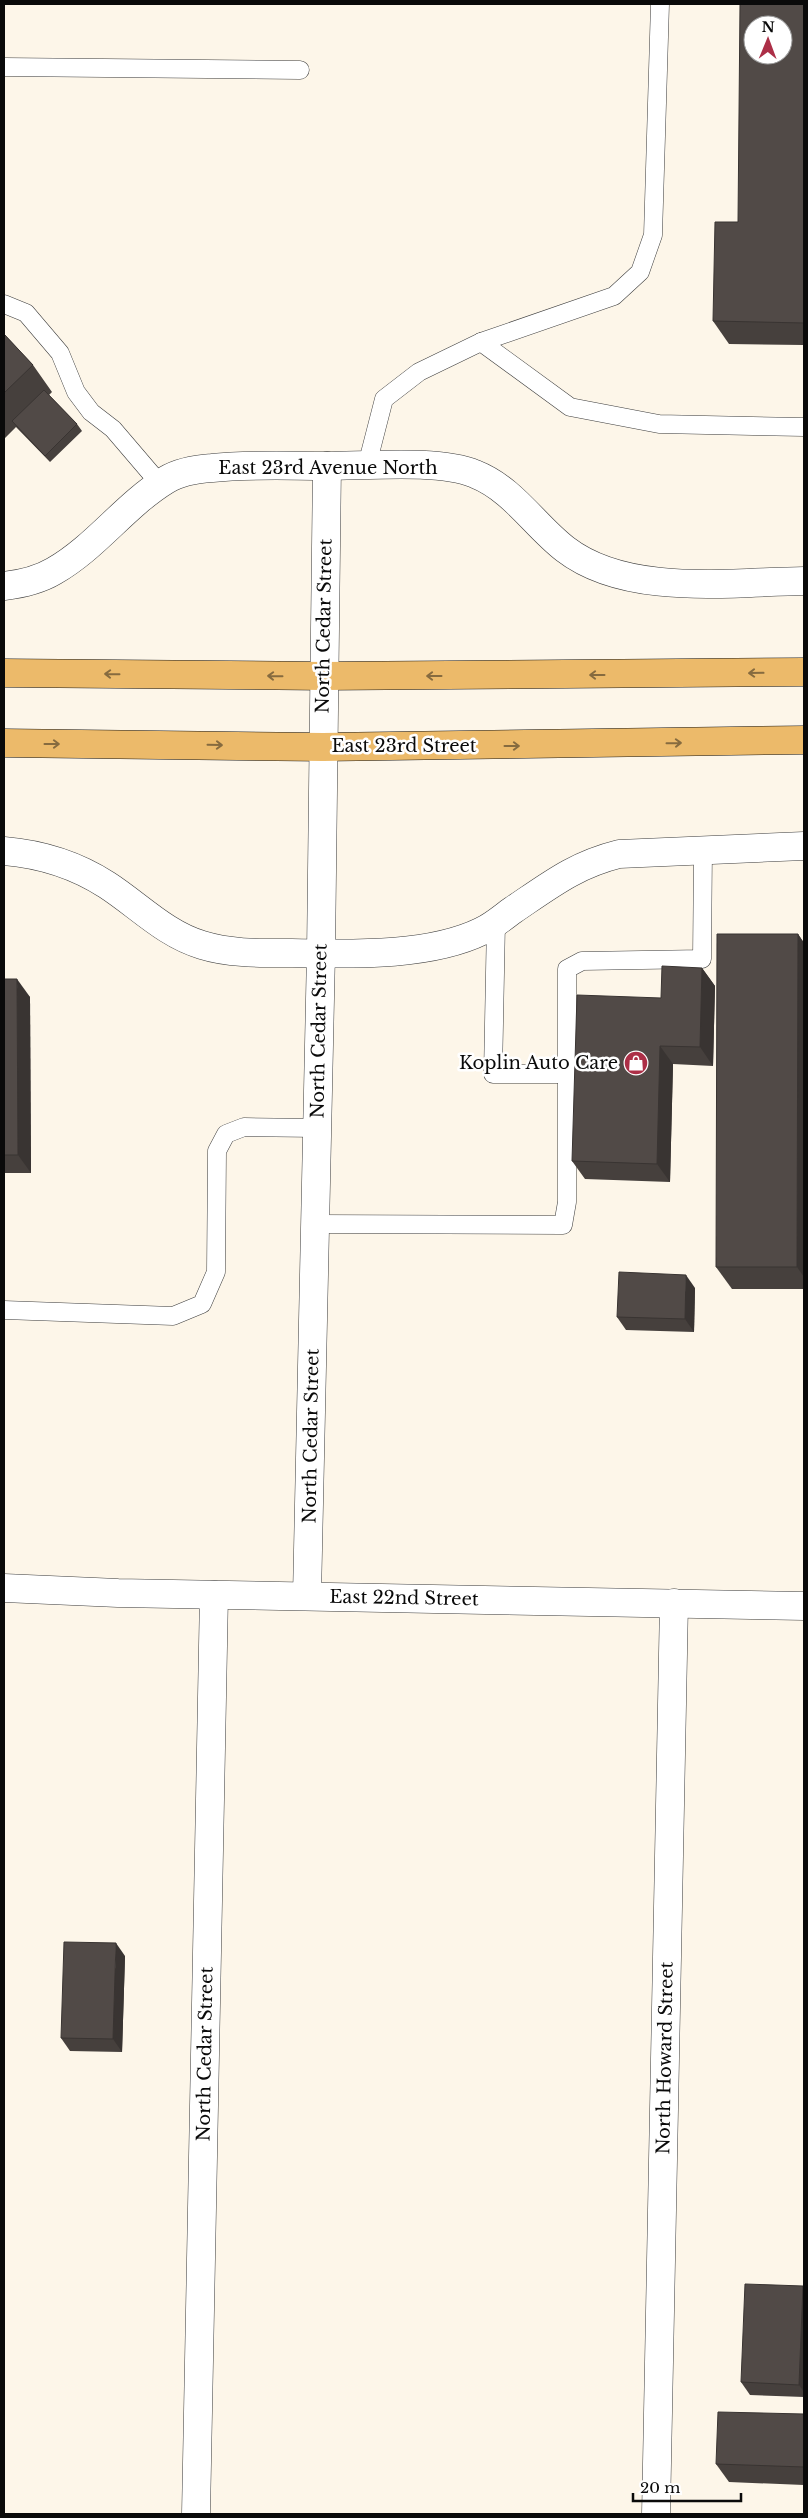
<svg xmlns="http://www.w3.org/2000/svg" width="808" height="2518" viewBox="0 0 808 2518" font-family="'Libre Baskerville',serif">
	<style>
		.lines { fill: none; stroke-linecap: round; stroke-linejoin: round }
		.lane-casing { stroke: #3d3d3d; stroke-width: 19 }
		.street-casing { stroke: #3d3d3d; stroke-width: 29 }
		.primary-casing { stroke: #1b1b1b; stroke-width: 29 }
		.lane { stroke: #fff; stroke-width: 18 }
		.street { stroke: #fff; stroke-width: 28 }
		.primary { stroke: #ecba6a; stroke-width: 28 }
		.wall { fill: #46403d }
		.shaded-wall { fill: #393432 }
		.building { fill: #514a47; stroke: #393432; fill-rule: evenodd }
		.oneway { stroke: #866b3f }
		.labels { text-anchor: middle; stroke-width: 5; stroke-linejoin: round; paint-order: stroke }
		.street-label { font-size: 18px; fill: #0a0a0a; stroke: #fff }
		.poi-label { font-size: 18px; fill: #0a0a0a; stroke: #fff; text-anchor: end }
	</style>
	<rect width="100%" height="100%" fill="#fdf6e9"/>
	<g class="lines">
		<!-- lane casing -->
		<g class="lane-casing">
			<g id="lane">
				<polyline points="4,67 300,70"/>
				<polyline points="4,304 26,313 60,353 76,392 91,412 113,429 160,484"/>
				<polyline points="481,342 570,407 659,424 804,427"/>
				<polyline points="367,465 384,399 419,372 481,342 614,296 640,272 653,235 660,4"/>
				<polyline points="496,922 493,1074 567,1074"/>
				<polyline points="315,1224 563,1225 567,1202 567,969 582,961 702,959 703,849"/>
				<polyline points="4,1310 173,1316 202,1304 216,1272 217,1151 226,1134 244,1127 317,1128"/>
			</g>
		</g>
		<!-- street casing -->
		<g class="street-casing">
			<g id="street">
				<path d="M 4,586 C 21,584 39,580 54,571 C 96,547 125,505 166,480 C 179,472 197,469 212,468 C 250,464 289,466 326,466 C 366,466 440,459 475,474 C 513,489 534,525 565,549 C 627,597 731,582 804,581"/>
				<path d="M 4,851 C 40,854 76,865 107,885 C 138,905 165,934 202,945 C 231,954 262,953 292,953 C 350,954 429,957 482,931 C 493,926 503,917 513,910 C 550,885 575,865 619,854 L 804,846"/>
				<polyline points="4,1588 118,1593 804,1606"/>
				<polyline points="307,1596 321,953 327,466"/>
				<polyline points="196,2514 214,1595"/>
				<polyline points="656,2514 674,1603"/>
			</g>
		</g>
		<!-- primary casing -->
		<g class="primary-casing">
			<g id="primary">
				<polyline points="4,673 324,676 804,672"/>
				<polyline points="4,743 323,747 804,740"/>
			</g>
		</g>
		<!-- lane -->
		<use href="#lane" class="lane"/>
		<!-- street -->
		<use href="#street" class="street"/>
		<!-- primary -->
		<use href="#primary" class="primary"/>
	</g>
	<!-- wall -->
	<g class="wall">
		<polygon points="804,4 804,345 729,344 713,321 738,222"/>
		<polygon points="4,334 33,365 52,392 49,395 77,424 82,431 50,462 16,427 4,439"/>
		<polygon points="798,934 804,943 804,1289 732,1289 716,1267"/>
		<polygon points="702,968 715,986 713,1066 673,1064 670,1182 585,1179 572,1161 661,998"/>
		<polygon points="4,979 30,997 31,1173 4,1173"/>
		<polygon points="695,1288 694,1332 626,1330 617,1317"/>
		<polygon points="125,1956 122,2052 70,2051 61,2038"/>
		<polygon points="803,2286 804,2288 804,2397 750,2395 741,2382"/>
		<polygon points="804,2414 804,2485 729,2482 716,2464"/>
	</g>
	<!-- shaded-wall -->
	<g class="shaded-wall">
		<polygon points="798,934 804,943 804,1277 797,1267"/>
		<polygon points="702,968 715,986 713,1066 700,1047"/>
		<polygon points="17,979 30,997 31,1173 18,1155"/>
		<polygon points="660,1046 673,1064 670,1182 657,1164"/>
		<polygon points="686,1275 695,1288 694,1332 685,1319"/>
		<polygon points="116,1943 125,1956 122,2052 113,2039"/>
		<polygon points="803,2286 804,2288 804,2392 799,2385"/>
	</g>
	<!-- building -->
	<g class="building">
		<path d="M 740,4 L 804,4 L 804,323 L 713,321 L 715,222 L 738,222 ZM 753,25 L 783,25 L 783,55 L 753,55 Z"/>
		<polygon points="4,334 33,365 4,393"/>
		<polygon points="44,390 77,424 45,456 12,421"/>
		<polygon points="717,934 798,934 797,1267 716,1267"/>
		<polygon points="662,966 702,968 700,1047 660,1046 657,1164 572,1161 577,995 661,998"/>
		<polygon points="4,979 17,979 18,1155 4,1155"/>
		<polygon points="619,1272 686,1275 685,1319 617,1317"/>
		<polygon points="64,1942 116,1943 113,2039 61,2038"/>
		<polygon points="745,2284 803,2286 799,2385 741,2382"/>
		<polygon points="718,2412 804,2414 804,2467 716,2464"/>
	</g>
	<!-- one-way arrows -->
	<defs><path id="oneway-shaft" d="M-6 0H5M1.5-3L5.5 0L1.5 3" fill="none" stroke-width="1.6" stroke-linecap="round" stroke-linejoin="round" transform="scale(1.25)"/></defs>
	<g class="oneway">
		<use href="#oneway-shaft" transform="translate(756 673) rotate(179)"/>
		<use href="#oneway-shaft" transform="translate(112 674) rotate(-179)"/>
		<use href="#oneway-shaft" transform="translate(597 675) rotate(180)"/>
		<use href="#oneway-shaft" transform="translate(275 676) rotate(-179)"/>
		<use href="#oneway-shaft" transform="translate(434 676) rotate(180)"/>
		<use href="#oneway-shaft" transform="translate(674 743) rotate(-1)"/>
		<use href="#oneway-shaft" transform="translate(52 744)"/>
		<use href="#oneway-shaft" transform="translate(215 745) rotate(1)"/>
		<use href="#oneway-shaft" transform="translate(512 746)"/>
	</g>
	<!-- icons -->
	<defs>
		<g id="shop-disc" transform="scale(1.25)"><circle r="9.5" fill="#ac2f47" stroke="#fff"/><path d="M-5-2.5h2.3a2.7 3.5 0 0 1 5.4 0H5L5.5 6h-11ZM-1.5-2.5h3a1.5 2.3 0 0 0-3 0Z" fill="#fff"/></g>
	</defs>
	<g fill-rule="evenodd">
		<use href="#shop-disc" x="636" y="1063"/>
	</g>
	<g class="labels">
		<!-- street labels -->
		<g class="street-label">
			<text x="328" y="474">East 23rd Avenue North</text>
			<text transform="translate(324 626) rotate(-89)" y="6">North Cedar Street</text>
			<text x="404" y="752">East 23rd Street</text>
			<text transform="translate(319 1031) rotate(-89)" y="6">North Cedar Street</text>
			<text transform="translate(311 1436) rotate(-89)" y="6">North Cedar Street</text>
			<text transform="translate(404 1598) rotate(1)" y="6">East 22nd Street</text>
			<text transform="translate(205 2054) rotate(-89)" y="6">North Cedar Street</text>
			<text transform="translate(665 2058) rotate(-89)" y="6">North Howard Street</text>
		</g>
		<!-- poi labels -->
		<g class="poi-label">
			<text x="618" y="1069">Koplin Auto Care</text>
		</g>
	</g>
	<!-- border -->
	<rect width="808" height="2518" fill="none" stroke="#0a0a0a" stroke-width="10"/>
	<!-- north arrow -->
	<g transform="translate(768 40) rotate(1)"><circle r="24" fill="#ffffff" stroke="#9d9d9d"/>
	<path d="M0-4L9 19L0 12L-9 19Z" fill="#ac2f47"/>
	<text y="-8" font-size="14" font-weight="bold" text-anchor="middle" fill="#0a0a0a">N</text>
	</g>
	<!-- scale -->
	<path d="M633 2493v8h108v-8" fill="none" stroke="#0a0a0a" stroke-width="2.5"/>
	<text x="640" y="2493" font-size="15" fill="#0a0a0a" stroke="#ffffff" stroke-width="4" paint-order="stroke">20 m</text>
</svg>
